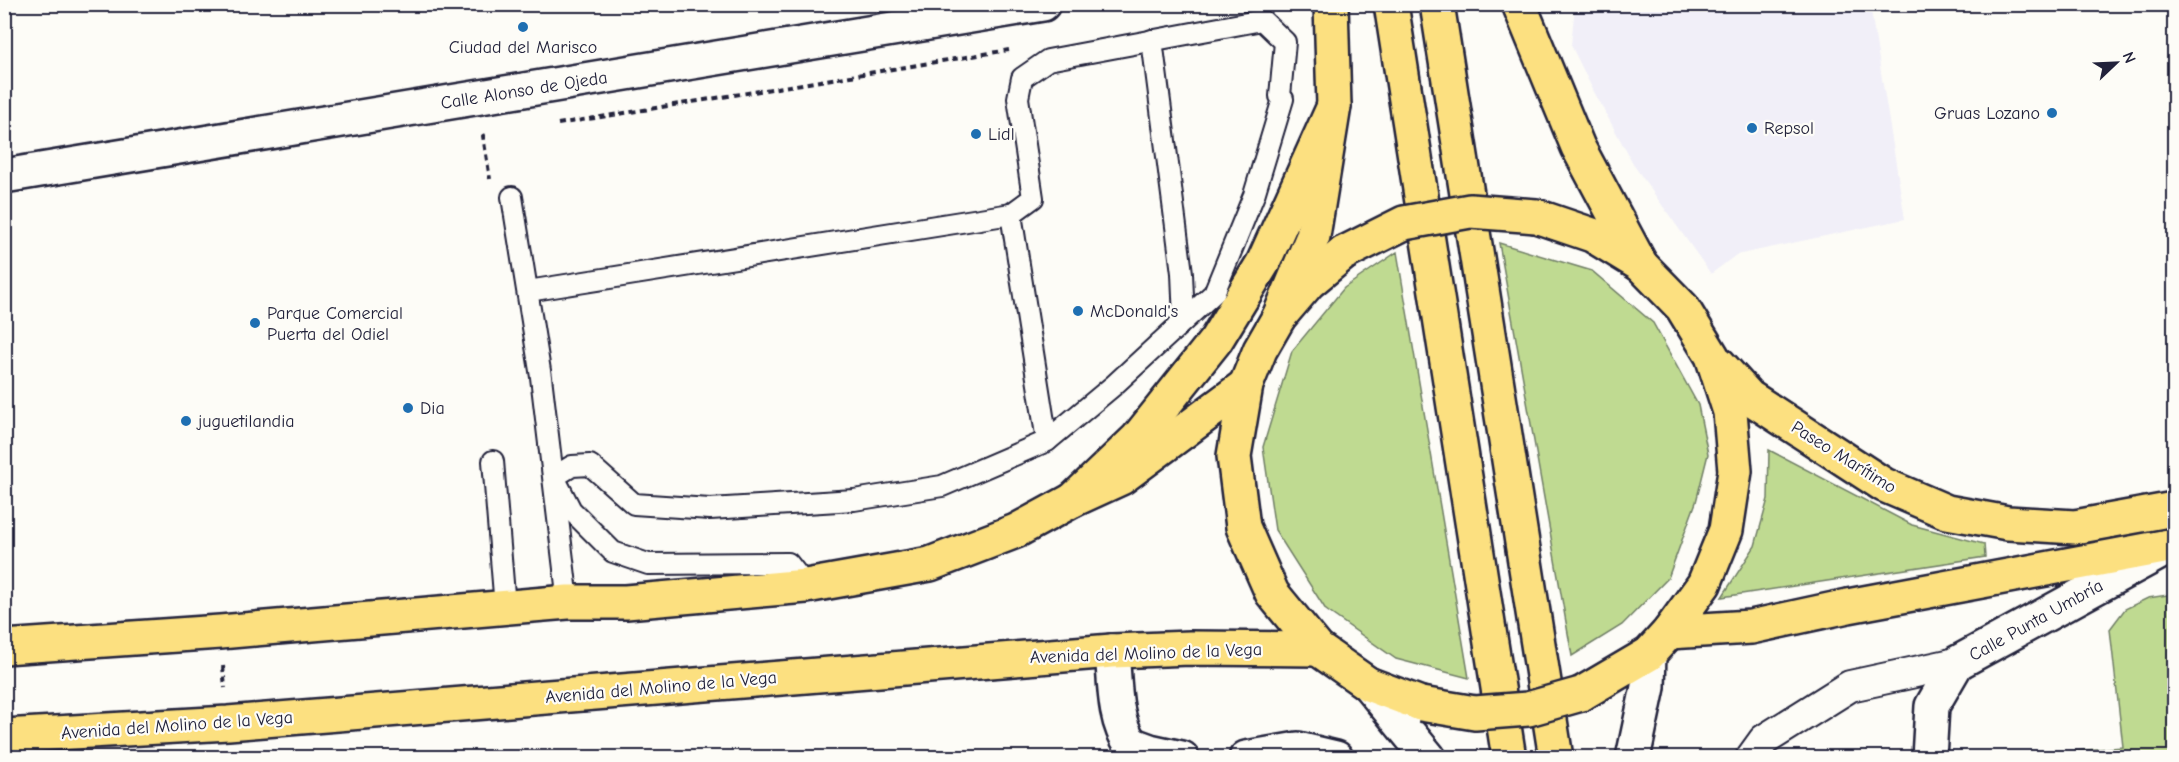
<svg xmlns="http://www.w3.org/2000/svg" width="2179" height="762" viewBox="0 0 2179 762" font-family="'Comic Neue',sans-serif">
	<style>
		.built { fill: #f1eff8 }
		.green { fill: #bfda91; stroke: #707e66; stroke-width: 1.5 }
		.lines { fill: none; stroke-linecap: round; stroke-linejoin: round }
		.service-casing { stroke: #22223b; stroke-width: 24 }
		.pedestrian-casing { stroke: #22223b; stroke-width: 34 }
		.minor-casing { stroke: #22223b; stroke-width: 38 }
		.secondary-casing { stroke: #22223b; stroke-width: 38 }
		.primary-casing { stroke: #22223b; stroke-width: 38 }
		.motorway-casing { stroke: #22223b; stroke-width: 38 }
		.path { stroke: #22223b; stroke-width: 4; stroke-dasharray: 6 4.5; stroke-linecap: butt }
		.service { stroke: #fdfcf7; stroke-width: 20 }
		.pedestrian { stroke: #fdfcf7; stroke-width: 30 }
		.minor { stroke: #fdfcf7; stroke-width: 33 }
		.secondary { stroke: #fdfcf7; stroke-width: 33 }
		.primary { stroke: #fce080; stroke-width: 33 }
		.motorway { stroke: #fce080; stroke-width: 33 }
		.primary-bridge-casing { stroke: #22223b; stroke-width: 38; stroke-linecap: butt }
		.primary-bridge { stroke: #fce080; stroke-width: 33 }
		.poi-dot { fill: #1f6fb2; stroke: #fdfcf7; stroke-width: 2 }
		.labels { text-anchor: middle; stroke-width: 4.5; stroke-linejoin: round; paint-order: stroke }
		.poi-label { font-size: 18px; fill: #22223b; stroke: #fdfcf7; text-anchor: start }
		.street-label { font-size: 18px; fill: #22223b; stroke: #fdfcf7 }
	</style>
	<rect width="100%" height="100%" fill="#fdfcf7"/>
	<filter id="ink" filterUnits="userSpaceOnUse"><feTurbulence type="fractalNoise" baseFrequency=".0167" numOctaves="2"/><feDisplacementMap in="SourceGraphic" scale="12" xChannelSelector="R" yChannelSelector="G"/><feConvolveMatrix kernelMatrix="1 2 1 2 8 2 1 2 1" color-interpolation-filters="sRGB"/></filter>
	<g filter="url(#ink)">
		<!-- built -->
		<polygon class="built" points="1575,5 1870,5 1905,219 1736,255 1711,274 1635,167 1593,90 1571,45"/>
		<!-- green -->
		<g class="green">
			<polygon points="1499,243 1592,271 1653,323 1698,405 1708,454 1696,502 1668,578 1622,625 1572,656"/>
			<polygon points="1397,252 1469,678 1396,659 1326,610 1275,530 1263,447 1292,351 1344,288"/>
			<polygon points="1769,450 1912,525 1984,544 1985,557 1722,597 1755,546 1768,499"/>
			<polygon points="2174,594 2174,757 2039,757 2039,754 2123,747 2110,629 2125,609 2148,598"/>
		</g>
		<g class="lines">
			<!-- service casing -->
			<g class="service-casing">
				<g id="service">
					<polyline points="1152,40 1182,273 1184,320"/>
					<polyline points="512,197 541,377 568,602"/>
					<polyline points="1011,214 1047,441"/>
					<polyline points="528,291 1011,214 1033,198 1018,98 1022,78 1048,60 1262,20 1285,42 1280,96 1283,99 1254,195 1214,293 1113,386 1047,441 942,486 854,500 710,509 634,504 590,465 572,466 554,477 571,510 613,552 648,564 788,563 806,586"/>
					<polyline points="493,461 505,607"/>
				</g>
			</g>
			<!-- pedestrian casing -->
			<g class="pedestrian-casing">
				<polyline id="pedestrian" points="1751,758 1764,740 1850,686 1957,663"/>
			</g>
			<!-- minor casing -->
			<g class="minor-casing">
				<g id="minor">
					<polyline points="4,176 1043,4"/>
					<path d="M 1112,651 C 1115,680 1113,720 1131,744 L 1130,758"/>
					<polyline points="1131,744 1150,751 1182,758"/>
					<polyline points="1246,758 1298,749 1336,758"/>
					<polyline points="1929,758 1932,706 1957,663 2164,550"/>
				</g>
			</g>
			<!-- secondary casing -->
			<g class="secondary-casing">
				<g id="secondary">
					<polyline points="1368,684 1429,758"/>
					<polyline points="1633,758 1648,687 1649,654"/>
				</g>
			</g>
			<!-- primary casing -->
			<g class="primary-casing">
				<g id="primary">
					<polyline points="1536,216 1592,235 1641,265 1682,307 1712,356 1730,412 1735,471 1726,530 1704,584 1669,632 1649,654 1581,694"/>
					<polyline points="1344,253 1309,282 1279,317 1260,350 1246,385 1234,456 1243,527 1272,593 1318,649 1368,684 1421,704"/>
					<polyline points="1719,364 1749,397 1884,485 1947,512 2008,523 2075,527 2174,509"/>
					<polyline points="1669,632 1751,627 1848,606 2174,545"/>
					<polyline points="4,647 220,632 568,602 626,602 806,586 930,564 1016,531 1073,500 1121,478 1246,385"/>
					<polyline points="4,736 228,723 1112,651 1190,648 1318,649"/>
				</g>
			</g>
			<!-- motorway casing -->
			<g class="motorway-casing">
				<g id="motorway">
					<polyline points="1391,4 1509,758"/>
					<polyline points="1437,4 1556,758"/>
					<polyline points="1519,4 1578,147 1641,265"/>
					<polyline points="1279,317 1313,236 1334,106 1331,4"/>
					<polyline points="1073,500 1137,439 1216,340 1263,263 1334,106"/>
				</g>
			</g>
			<!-- path -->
			<g class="path">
				<polyline points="558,124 1009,50"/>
				<polyline points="485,135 483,136 490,179"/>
				<polyline points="223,666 225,688"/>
			</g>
			<!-- service -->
			<use href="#service" class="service"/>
			<!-- pedestrian -->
			<use href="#pedestrian" class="pedestrian"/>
			<!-- minor -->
			<use href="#minor" class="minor"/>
			<!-- secondary -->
			<use href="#secondary" class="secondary"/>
			<!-- primary -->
			<use href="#primary" class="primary"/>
			<!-- motorway -->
			<use href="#motorway" class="motorway"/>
			<!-- primary-bridge casing -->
			<g class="primary-bridge-casing">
				<g id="primary-bridge">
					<polyline points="1344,253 1404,223 1470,211 1536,216"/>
					<polyline points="1421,704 1475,713 1528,709 1581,694"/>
				</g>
			</g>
			<!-- primary-bridge -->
			<use href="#primary-bridge" class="primary-bridge"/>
		</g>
	</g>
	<!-- markers -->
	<g class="poi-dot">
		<circle cx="523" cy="27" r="6"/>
		<circle cx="2052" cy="113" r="6"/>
		<circle cx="1752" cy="128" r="6"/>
		<circle cx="976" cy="134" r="6"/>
		<circle cx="1078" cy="311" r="6"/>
		<circle cx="255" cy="323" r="6"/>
		<circle cx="408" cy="408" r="6"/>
		<circle cx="186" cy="421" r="6"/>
	</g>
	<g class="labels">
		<!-- poi labels -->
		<g class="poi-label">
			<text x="523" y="53" text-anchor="middle">Ciudad del Marisco</text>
			<text x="2040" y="119" text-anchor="end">Gruas Lozano</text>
			<text x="1764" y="134">Repsol</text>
			<text x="988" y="140">Lidl</text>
			<text x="1090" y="317">McDonald's</text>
			<text x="267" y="319">Parque Comercial<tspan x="267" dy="21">Puerta del Odiel</tspan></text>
			<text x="420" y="414">Dia</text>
			<text x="198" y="427">juguetilandia</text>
		</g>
		<!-- street labels -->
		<g class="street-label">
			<text transform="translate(524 90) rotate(-9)" y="6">Calle Alonso de Ojeda</text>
			<text transform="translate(1844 457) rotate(32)" y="6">Paseo Marítimo</text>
			<text transform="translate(2036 620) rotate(-29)" y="6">Calle Punta Umbría</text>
			<text transform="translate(1146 653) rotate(-2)" y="6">Avenida del Molino de la Vega</text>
			<text transform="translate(661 687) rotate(-5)" y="6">Avenida del Molino de la Vega</text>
			<text transform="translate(177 725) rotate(-4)" y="6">Avenida del Molino de la Vega</text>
		</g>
	</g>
	<!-- margin -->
	<rect width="2179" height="762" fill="none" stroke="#fdfcf7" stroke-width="24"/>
	<rect x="12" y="12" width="2155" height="738" fill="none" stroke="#22223b" stroke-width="2" filter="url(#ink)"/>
	<!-- north arrow -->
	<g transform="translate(2116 63) rotate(67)" stroke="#fdfcf7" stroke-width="4.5" paint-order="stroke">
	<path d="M0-4.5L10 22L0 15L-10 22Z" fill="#22223b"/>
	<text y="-9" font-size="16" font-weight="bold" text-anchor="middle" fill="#22223b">N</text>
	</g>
</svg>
